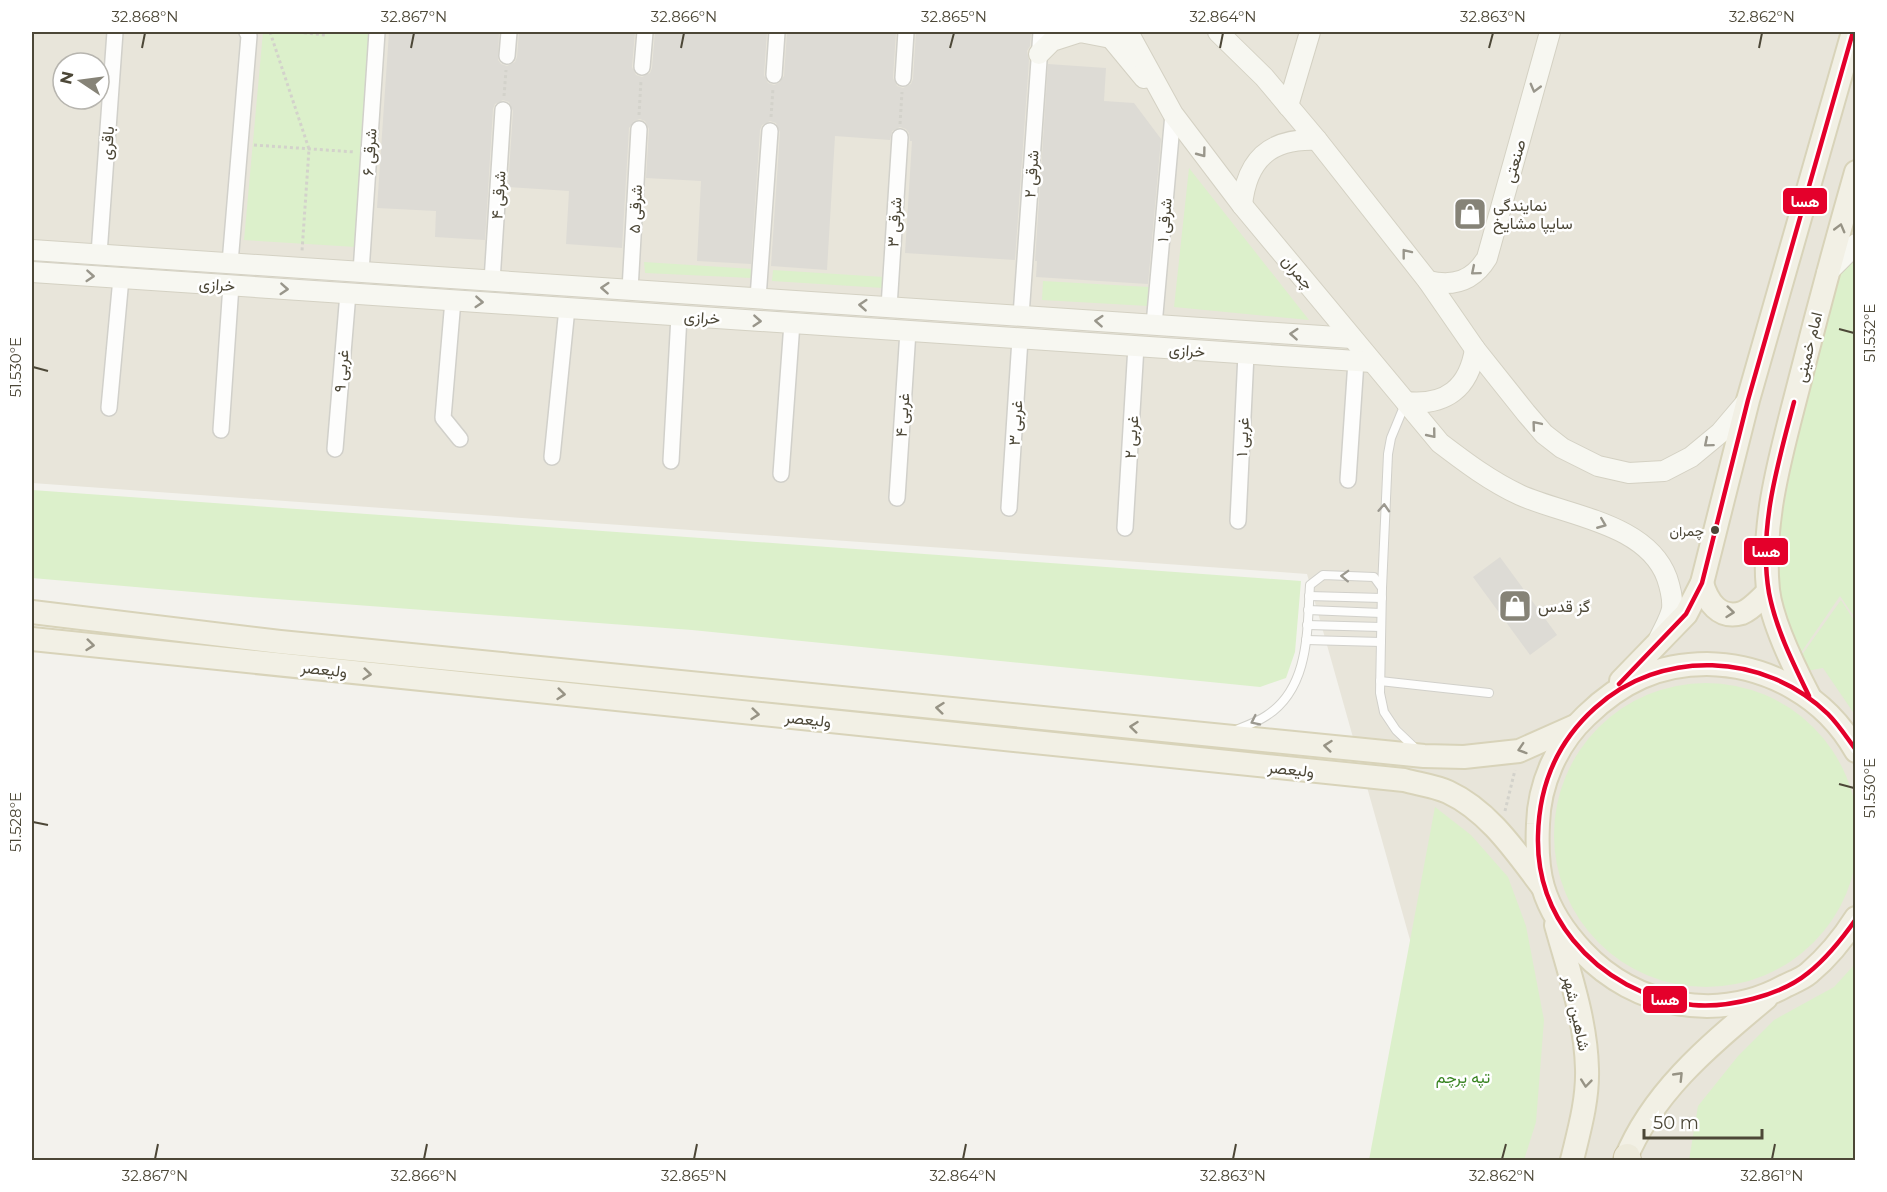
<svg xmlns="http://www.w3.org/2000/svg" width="1887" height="1192" viewBox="0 0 1887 1192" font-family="Montserrat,Vazirmatn,sans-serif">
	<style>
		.residential { fill: #e8e5da; fill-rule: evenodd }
		.green { fill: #dcf0cb }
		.building { fill: #dddbd5 }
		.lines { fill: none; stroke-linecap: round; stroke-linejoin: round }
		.lane-casing { stroke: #d1d0ca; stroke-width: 10 }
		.street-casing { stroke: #d1d0ca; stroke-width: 18 }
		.secondary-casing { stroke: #d4d1c3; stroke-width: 22 }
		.primary-casing { stroke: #d8d3b9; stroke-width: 26 }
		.highway-casing { stroke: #cec5a6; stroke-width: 28 }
		.path { stroke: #d3d2cb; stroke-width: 3; stroke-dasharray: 3 3; stroke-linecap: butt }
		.lane { stroke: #fdfdfc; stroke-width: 8 }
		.street { stroke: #fdfdfc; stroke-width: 15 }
		.secondary { stroke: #f7f7f1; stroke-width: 20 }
		.primary { stroke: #f2f0e5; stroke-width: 22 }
		.highway { stroke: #edeadb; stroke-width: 26 }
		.bus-1-casing { stroke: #fff; stroke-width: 9 }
		.bus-1 { stroke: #e4002b; stroke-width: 4.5 }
		.oneway { stroke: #99968b }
		.oneway2 { stroke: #979385 }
		.oneway3 { stroke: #9c9990 }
		.ticks { fill: none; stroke: #4c4737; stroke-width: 2 }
		.bus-dot { fill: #4c4737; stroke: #fff; stroke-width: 2 }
		.labels { text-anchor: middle; stroke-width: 5; stroke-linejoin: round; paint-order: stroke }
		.bus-label { font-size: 14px; fill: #4c4737; stroke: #fff; text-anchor: end }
		.street-label { font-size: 16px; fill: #4c4737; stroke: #fff }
		.poi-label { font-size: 16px; fill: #4c4737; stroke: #fff; text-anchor: start }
		.park-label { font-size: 16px; fill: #3a8523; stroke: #fff }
		.line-badge { stroke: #fff; stroke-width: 2 }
		.badge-label { font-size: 16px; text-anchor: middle; font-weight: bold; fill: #fff }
		.neatline { fill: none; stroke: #4c4737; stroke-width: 2 }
		.ticks-label { font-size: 15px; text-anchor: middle; fill: #4c4737 }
	</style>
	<rect width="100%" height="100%" fill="#f3f2ed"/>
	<!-- residential -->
	<path class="residential" d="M 32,32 L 1855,32 L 1855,1160 L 1472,1160 L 1307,574 L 32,483 ZM 63,63 L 99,63 L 99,99 L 63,99 Z"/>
	<!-- green -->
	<g class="green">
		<polygon points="263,32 370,32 356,247 244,240"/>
		<polygon points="1189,168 1309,320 1174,307"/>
		<polygon points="1855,261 1855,618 1840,596 1798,657 1778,606 1774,541 1783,511 1799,425 1838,273"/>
		<polygon points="644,262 753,269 752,278 645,273"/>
		<polygon points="773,270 884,277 883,288 772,281"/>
		<polygon points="1043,281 1149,287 1148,306 1042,300"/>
		<polygon points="32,490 1301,581 1295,652 1286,678 1260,687 692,630 263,598 32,578"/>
		<polygon points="1841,600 1855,622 1855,715 1823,668 1801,672 1799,659"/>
		<circle cx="1706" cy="835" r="152"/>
		<polygon points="1435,807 1471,835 1508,877 1526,926 1544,1020 1536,1122 1524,1160 1369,1160"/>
		<polygon points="1855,964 1855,1160 1689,1160 1698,1106 1738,1056 1774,1020 1834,987"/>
	</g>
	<!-- building -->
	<g class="building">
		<polygon points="389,32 499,32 498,60 501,64 507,66 515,62 517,57 519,32 635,32 632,67 636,75 642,77 650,73 652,68 655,32 767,32 764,75 768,83 774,85 779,83 784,76 787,32 896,32 893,78 897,86 903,88 911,84 913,79 916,32 1031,32 1030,46 1027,51 1029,60 1015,260 905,253 912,141 910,141 909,133 906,129 900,127 892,131 890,140 835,136 827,270 771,266 780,132 776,123 770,121 762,125 760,130 751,264 697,261 701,181 646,178 649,129 645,121 640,119 634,121 629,128 622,248 566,244 569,191 508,187 513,111 509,102 503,100 495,104 493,109 485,240 435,237 436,211 377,208"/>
		<polygon points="1048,64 1106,68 1104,101 1134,103 1161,139 1148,284 1036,277 1037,261 1035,261"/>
		<polygon points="1500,557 1557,635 1530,655 1473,577"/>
	</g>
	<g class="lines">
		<!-- lane casing -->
		<g class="lane-casing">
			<g id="lane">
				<polyline points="1382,588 1388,454 1391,438 1405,404"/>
				<polyline points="1309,596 1382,598"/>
				<polyline points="1308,610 1381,613"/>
				<polyline points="1307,625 1381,627"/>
				<polyline points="1306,640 1381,642"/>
				<polyline points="1380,681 1489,693"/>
				<path d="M 1236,730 C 1246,726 1257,722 1266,716 C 1310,688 1307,630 1310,585 L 1323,575 L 1374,577 L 1382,588 L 1380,693 L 1384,712 L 1396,730 L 1416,749"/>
			</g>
		</g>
		<!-- street casing -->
		<g class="street-casing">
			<g id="street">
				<polyline points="507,56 509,32"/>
				<polyline points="642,67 645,32"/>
				<polyline points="774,75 777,32"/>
				<polyline points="903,78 906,32"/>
				<polyline points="99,254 115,32"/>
				<polyline points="230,263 249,36 247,32"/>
				<polyline points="361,272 377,32"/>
				<polyline points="492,281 503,110"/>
				<polyline points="630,290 639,129"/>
				<polyline points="758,298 770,131"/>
				<polyline points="453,300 443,418 460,439"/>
				<polyline points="889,307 900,137"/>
				<polyline points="1021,316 1041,32"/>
				<polyline points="1154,325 1173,114"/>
				<polyline points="109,408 121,278"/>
				<polyline points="221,430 231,285"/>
				<polyline points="335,449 348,293"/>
				<polyline points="552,457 567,308"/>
				<polyline points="671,461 679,316"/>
				<polyline points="781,474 792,323"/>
				<polyline points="1348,480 1356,361"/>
				<polyline points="897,498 908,331"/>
				<polyline points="1009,508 1020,339"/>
				<polyline points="1238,521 1246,354"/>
				<polyline points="1125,528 1136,346"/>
			</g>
		</g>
		<!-- secondary casing -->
		<g class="secondary-casing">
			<g id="secondary">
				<polyline points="1106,32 1144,78"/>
				<path d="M 1128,32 L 1173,114 L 1242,205 L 1440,443 C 1465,462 1490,481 1520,495 C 1567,516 1647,523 1667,578 C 1670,587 1673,599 1672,609 C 1670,619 1663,630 1659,639"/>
				<polyline points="1218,32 1264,77 1317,140 1428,281 1475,349 1526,413 1544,434 1562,448 1598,466 1629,473 1664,471 1691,457 1720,433 1748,400"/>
				<polyline points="1039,54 1052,41 1080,32 1111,38"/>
				<polyline points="1288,106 1310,32"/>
				<path d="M 1242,205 C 1247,159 1270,138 1317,140"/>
				<polyline points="32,250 1352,338"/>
				<polyline points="32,272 1372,362"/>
				<polyline points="1827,273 1856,244"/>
				<path d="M 1428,281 C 1454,287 1473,281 1487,258 L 1550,32"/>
				<path d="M 1406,402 C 1446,406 1469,388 1475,349"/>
			</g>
		</g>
		<!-- primary casing -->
		<g class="primary-casing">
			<g id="primary">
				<path d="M 1702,583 C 1707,601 1719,620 1742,613 C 1752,609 1760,599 1768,592"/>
				<polyline points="32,612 280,642 1424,756 1464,757 1519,751 1575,726"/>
				<path d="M 32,639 L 1404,780 C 1418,784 1435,786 1448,792 C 1489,811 1516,852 1542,886"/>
				<polyline points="1621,681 1686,614 1702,583 1748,400 1853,32"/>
				<path d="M 1809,696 C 1794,667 1772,623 1768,590 C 1761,520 1782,451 1799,384 C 1817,313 1836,242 1856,172"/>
				<path d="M 1856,751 C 1826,697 1768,665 1707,664 C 1658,664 1621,682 1586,716 C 1557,743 1539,784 1538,824 C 1537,845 1537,867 1543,887 C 1550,911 1566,934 1583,952 C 1635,1007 1718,1023 1785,986 C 1793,982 1802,979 1809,973 C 1828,957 1842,940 1856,918"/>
				<path d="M 1556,925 C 1569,972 1586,1020 1587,1069 C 1588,1100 1579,1131 1572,1160"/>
				<path d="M 1625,1160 C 1653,1091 1710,1045 1766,998"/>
			</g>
		</g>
		<!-- highway casing -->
		<g class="highway-casing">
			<polyline id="highway" points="1627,1157 1628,1160"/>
		</g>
		<!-- path -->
		<g class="path">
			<polyline points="270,32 309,149 302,251"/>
			<polyline points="298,32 325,35"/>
			<polyline points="504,96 506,70"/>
			<polyline points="639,115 641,80"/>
			<polyline points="771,117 773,88"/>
			<polyline points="900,124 902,92"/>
			<polyline points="254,145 355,152"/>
			<polyline points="1505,811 1515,770"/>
		</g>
		<!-- lane -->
		<use href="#lane" class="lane"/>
		<!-- street -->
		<use href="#street" class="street"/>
		<!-- secondary -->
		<use href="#secondary" class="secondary"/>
		<!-- primary -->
		<use href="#primary" class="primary"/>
		<!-- highway -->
		<use href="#highway" class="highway"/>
		<!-- bus-1 casing -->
		<g class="bus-1-casing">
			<g id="bus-1">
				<path d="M 1794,402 C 1778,463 1758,529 1769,593 C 1776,629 1793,663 1809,696"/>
				<polyline points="1619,684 1686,614 1702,583 1748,400 1853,32"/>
				<path d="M 1856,750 C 1847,738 1839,725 1828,714 C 1764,652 1661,648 1595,708 C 1557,742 1539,785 1538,836 C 1537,875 1548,909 1573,940 C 1603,977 1646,1000 1693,1005 C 1728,1008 1780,996 1808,973 C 1827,958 1842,939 1856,919"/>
			</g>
		</g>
		<!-- bus-1 -->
		<use href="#bus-1" class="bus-1"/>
	</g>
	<!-- one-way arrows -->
	<defs><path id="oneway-chevron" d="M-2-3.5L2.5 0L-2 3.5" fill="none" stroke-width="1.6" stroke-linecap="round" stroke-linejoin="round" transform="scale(1.5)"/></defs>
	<g class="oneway">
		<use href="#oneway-chevron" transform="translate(1535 88) rotate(105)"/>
		<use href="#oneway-chevron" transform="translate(1202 153) rotate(53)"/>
		<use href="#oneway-chevron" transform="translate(1406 253) rotate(-128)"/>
		<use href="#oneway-chevron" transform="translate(1475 271) rotate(140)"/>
		<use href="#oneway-chevron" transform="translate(90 276) rotate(4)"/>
		<use href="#oneway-chevron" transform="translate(605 288) rotate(-176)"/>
		<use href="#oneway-chevron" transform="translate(284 289) rotate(4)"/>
		<use href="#oneway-chevron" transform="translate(479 302) rotate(4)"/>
		<use href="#oneway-chevron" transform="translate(863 305) rotate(-176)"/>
		<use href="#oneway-chevron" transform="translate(757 321) rotate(4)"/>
		<use href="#oneway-chevron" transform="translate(1099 321) rotate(-176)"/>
		<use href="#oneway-chevron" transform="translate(1294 334) rotate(-176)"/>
		<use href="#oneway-chevron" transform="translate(1536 425) rotate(-130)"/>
		<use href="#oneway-chevron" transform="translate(1432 434) rotate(51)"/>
		<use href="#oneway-chevron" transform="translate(1708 443) rotate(140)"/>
		<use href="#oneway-chevron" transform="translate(1602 524) rotate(22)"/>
	</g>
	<g class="oneway2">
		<use href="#oneway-chevron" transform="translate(1840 228) rotate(-75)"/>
		<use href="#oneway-chevron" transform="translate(1730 612) rotate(6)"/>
		<use href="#oneway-chevron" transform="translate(90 645) rotate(6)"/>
		<use href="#oneway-chevron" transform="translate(367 674) rotate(6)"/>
		<use href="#oneway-chevron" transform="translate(561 694) rotate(6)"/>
		<use href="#oneway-chevron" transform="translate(940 708) rotate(-174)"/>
		<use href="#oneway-chevron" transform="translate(755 714) rotate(6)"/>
		<use href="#oneway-chevron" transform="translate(1134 727) rotate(-174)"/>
		<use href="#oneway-chevron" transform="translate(1328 746) rotate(-174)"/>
		<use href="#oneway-chevron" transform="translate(1522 749) rotate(162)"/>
		<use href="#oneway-chevron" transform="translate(1679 1076) rotate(-46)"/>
		<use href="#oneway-chevron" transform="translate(1586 1083) rotate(96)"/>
	</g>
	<g class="oneway3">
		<use href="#oneway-chevron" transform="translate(1384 508) rotate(-87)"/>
		<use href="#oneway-chevron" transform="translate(1345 576) rotate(-178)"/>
		<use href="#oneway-chevron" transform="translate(1255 721) rotate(154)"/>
	</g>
	<!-- ticks -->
	<path class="ticks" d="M 142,48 L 145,33M 411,48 L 414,33M 681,48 L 684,33M 950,48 L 954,33M 1220,48 L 1223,33M 1489,48 L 1493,33M 1759,48 L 1762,33M 1839,329 L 1854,333M 33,367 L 48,371M 1839,784 L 1854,788M 33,822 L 48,825M 155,1159 L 158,1144M 424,1159 L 427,1144M 694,1159 L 697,1144M 963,1159 L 966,1144M 1233,1159 L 1236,1144M 1502,1159 L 1506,1144M 1772,1159 L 1775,1144"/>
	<!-- icons -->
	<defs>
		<g id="shop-square" transform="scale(1.725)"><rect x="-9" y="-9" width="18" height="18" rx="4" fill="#868377" stroke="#fff"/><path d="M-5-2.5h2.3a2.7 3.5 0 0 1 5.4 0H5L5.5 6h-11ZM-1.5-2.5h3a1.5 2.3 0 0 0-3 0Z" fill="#fff"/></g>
	</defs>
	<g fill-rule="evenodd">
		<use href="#shop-square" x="1470" y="214"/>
		<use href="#shop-square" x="1515" y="606"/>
	</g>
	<!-- markers -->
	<circle class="bus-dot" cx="1715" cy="530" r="5"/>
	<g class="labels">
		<!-- bus labels -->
		<g class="bus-label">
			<text x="1704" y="536">چمران</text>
		</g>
		<!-- street labels -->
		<g class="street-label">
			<text transform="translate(107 143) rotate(-86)" y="6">باقری</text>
			<text transform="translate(369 152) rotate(-86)" y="6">۶ شرقی</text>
			<text transform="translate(1514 161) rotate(-74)" y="6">صنعتی</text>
			<text transform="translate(1031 174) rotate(-86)" y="6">۲ شرقی</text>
			<text transform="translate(498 195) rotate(-86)" y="6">۴ شرقی</text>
			<text transform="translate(635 209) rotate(-87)" y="6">۵ شرقی</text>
			<text transform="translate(1164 220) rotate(-85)" y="6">۱ شرقی</text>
			<text transform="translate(894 222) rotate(-86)" y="6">۳ شرقی</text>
			<text transform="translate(1298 272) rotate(50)" y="6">چمران</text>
			<text transform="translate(217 284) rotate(4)" y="6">خرازی</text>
			<text transform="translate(702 317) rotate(4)" y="6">خرازی</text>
			<text transform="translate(1808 347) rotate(-76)" y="6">امام خمینی</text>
			<text transform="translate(1187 350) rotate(4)" y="6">خرازی</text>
			<text transform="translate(341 371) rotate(-85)" y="6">۹ غربی</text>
			<text transform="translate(902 415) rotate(-86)" y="6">۴ غربی</text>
			<text transform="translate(1015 423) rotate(-86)" y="6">۳ غربی</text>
			<text transform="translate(1131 437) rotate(-86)" y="6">۲ غربی</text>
			<text transform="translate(1242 437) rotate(-87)" y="6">۱ غربی</text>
			<text transform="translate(324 669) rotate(6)" y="6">ولیعصر</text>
			<text transform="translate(808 719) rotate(6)" y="6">ولیعصر</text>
			<text transform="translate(1291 769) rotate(6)" y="6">ولیعصر</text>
			<text transform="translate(1577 1013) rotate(78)" y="6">شاهین شهر</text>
		</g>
		<!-- poi labels -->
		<g class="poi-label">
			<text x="1493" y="211">نمایندگی<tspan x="1493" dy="18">سایپا مشایخ</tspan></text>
			<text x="1538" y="612">گز قدس</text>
		</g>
		<!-- park labels -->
		<g class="park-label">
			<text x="1463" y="1083">تپه پرچم</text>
		</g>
	</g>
	<g class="line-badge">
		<rect x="1782" y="187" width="46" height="28" rx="6" fill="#e4002b"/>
		<rect x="1743" y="537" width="46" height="29" rx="6" fill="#e4002b"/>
		<rect x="1642" y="985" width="46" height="29" rx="6" fill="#e4002b"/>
	</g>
	<g class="badge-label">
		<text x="1805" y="207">هسا</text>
		<text x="1766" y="557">هسا</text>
		<text x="1665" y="1005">هسا</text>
	</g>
	<!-- border -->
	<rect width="1887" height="1192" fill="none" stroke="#ffffff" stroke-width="66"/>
	<!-- north arrow -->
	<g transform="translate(81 81) rotate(283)"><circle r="28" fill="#ffffff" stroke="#b7b5af" stroke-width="1.5"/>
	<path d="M0-4.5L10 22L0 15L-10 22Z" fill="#868377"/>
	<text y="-9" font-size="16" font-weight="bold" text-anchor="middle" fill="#4c4737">N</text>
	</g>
	<!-- scale -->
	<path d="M1644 1129v9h118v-9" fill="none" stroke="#4c4737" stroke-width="3"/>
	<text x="1653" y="1129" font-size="18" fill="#4c4737" stroke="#ffffff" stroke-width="4.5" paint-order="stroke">50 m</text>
	<rect x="33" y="33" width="1821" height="1126" class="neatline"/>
	<g class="ticks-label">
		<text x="145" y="22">32.868°N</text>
		<text x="414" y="22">32.867°N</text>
		<text x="684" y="22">32.866°N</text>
		<text x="954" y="22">32.865°N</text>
		<text x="1223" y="22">32.864°N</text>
		<text x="1493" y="22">32.863°N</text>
		<text x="1762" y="22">32.862°N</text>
		<text transform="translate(1870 333) rotate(-90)" y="5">51.532°E</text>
		<text transform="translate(16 367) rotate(-90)" y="5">51.530°E</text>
		<text transform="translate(1870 788) rotate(-90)" y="5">51.530°E</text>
		<text transform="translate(16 822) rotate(-90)" y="5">51.528°E</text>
		<text x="155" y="1181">32.867°N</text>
		<text x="424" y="1181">32.866°N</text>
		<text x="694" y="1181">32.865°N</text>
		<text x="963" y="1181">32.864°N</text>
		<text x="1233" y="1181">32.863°N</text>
		<text x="1502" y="1181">32.862°N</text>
		<text x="1772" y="1181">32.861°N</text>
	</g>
</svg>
